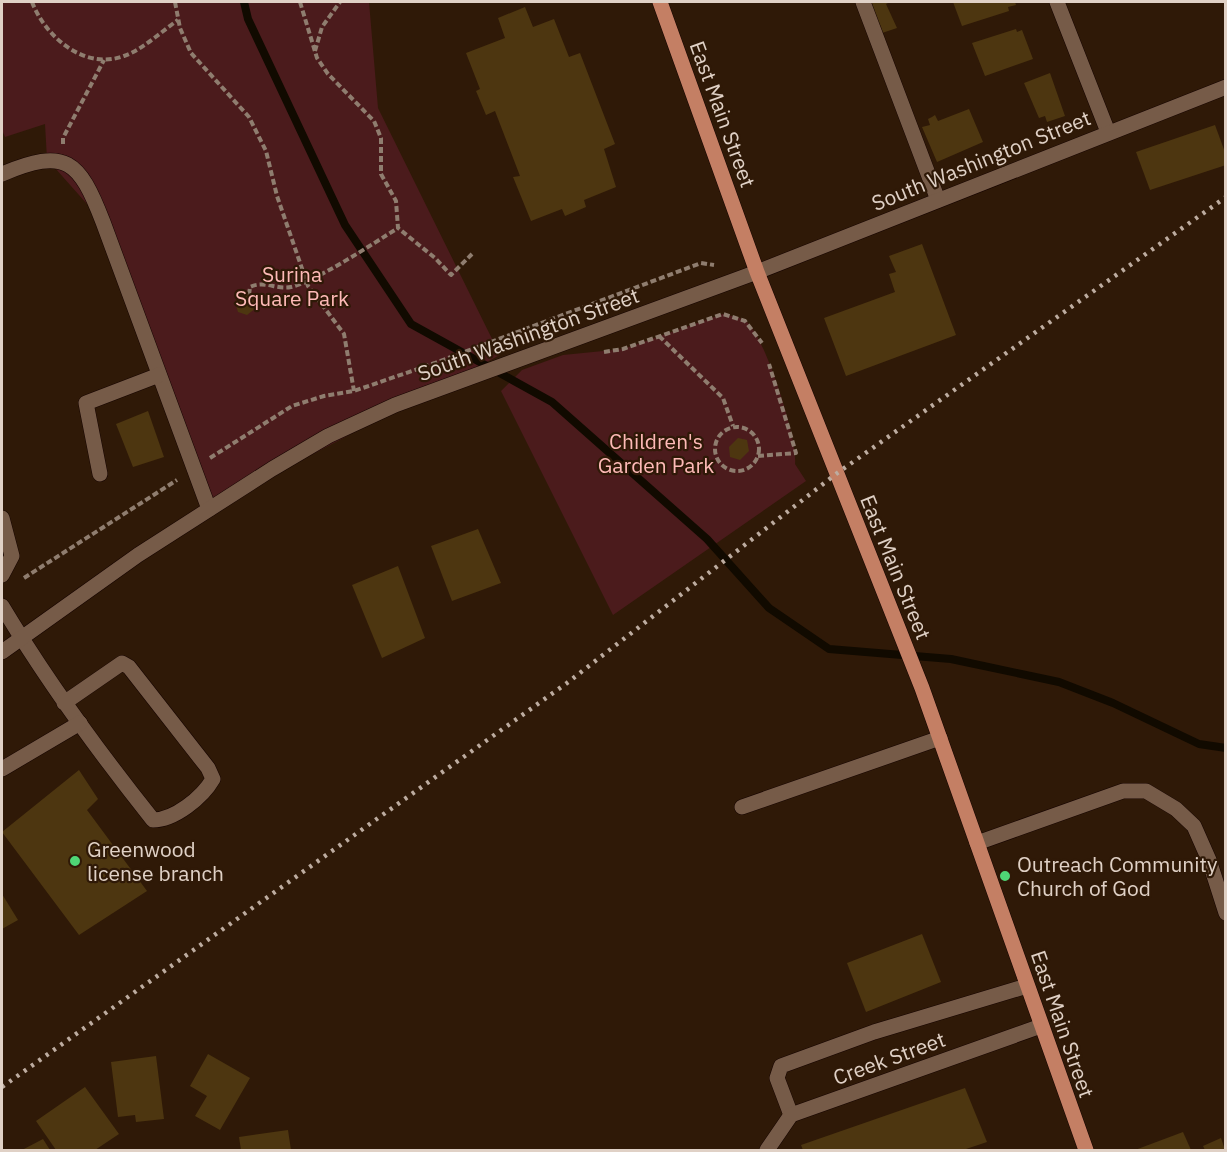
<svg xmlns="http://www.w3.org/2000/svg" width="1227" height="1152" viewBox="0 0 1227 1152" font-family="'IBM Plex Sans',sans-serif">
<rect width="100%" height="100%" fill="#2f1907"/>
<g fill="#4b1b1c">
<polygon points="2,2 369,2 378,108 500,355 209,509 103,222 47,159 45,124 5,137 2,130"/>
<path d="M723,314C730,316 740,317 746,321C765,336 798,440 795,464L806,481L613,615L501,391L522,370L563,355L623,349Z"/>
</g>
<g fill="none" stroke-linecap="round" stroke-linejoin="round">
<polyline stroke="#110a00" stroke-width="8" points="244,2 248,19 345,225 411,324 552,402 707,539 769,608 829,649 951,659 1059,682 1113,703 1199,744 1226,748"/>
</g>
<g fill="#4d3610">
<polygon points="871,2 890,2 886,4 897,28 882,33"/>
<polygon points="953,2 1015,2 1016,5 1008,7 1009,11 962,26"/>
<polygon points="525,7 533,27 554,19 569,57 580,53 615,144 604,149 616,187 584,200 586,207 565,216 562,209 531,221 513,177 520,176 495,111 486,115 476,91 480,89 466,53 505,38 498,18"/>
<polygon points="1016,29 1017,32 1022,30 1033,59 985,76 972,43"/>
<polygon points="1050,73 1065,116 1047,122 1045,116 1039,118 1024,83"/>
<polygon points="969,109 983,142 937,162 922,127 930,125 928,119 932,117 935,115 938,121"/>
<polygon points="1215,125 1226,155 1226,165 1150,190 1136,152"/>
<polygon points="922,244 956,335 846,376 824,318 895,292 889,274 896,272 889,256"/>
<polygon points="243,293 252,296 256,308 247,315 238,312 235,302"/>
<polygon points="148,411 164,457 133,467 116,424"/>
<polygon points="738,438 747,440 749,451 740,460 730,457 729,447"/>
<polygon points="478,529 501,583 452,601 431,546"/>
<polygon points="398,566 425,638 382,658 352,585"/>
<polygon points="79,770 98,799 87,810 147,891 79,935 2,832"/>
<polygon points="2,894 18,920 2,929"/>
<polygon points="922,934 941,982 866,1012 847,963"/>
<polygon points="208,1054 250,1078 220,1130 195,1116 207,1096 190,1086"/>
<polygon points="156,1056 164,1119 136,1122 135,1115 118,1117 111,1062"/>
<polygon points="85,1087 119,1134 95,1150 56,1150 36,1121"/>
<polygon points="965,1088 987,1142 963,1150 803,1150 801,1145"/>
<polygon points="288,1130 291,1150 241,1150 239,1137"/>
<polygon points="1183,1132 1191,1150 1135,1150"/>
<polygon points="1221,1138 1225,1150 1205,1150 1203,1146"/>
<polygon points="43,1139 50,1150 22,1150"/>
</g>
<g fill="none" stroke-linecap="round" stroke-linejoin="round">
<defs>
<g id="minor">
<polyline points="863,2 938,200"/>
<polyline points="1057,2 1108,132"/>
<path d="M2,174C66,147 79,160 103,222L209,509"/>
<polyline points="100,474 86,403 159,375"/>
<polyline points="2,518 12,556 2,575"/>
<path d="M2,606C47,681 98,751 153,820C174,820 202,798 213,779L208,768L129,667L122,663L64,703"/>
<polyline points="2,652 138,555 272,469 328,436 395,405 757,272 1226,87"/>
<polyline points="2,769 80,723"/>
<polyline points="742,807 940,738"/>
<polyline points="977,843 1123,791 1146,791 1176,809 1194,826 1209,860 1226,913"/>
<polyline points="791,1115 777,1078 781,1066 874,1032 1027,986"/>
<polyline points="767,1150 791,1115 1041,1026"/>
</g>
<polyline id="major" points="660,2 757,272 922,688 1086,1150"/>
</defs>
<use href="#minor" stroke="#160400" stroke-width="16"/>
<use href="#major" stroke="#160400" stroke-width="16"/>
<g stroke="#8f7d6f" stroke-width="4" stroke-dasharray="6 3" stroke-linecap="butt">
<path d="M32,2C45,36 84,71 124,56C142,50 162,31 178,20"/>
<polyline points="175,2 180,28 191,53 249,117 266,151 277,196 308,286 344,334 354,391"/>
<polyline points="300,2 317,58 328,74 374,121 381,138 381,174 396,201 398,228 435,258 451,275 472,254"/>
<polyline points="315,51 322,27 340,2"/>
<polyline points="63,144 63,138 104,60"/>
<path d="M249,295L250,287C265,280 276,290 291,287C315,282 374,243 398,228"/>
<polyline points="659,336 723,398 733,426"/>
<polyline points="604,352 623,349 723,314 745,321 762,343"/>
<circle cx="737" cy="449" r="22"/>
<polyline points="758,456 796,453 769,364"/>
<polyline points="210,458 292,406 324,396 354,391 435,363 701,263 714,265"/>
<polyline points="24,578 177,480"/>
</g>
<use href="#minor" stroke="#765b48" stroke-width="15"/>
<use href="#major" stroke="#c47f64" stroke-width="15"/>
<polyline stroke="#bdaca0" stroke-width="4.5" stroke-dasharray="3 6" stroke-linecap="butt" points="2,1087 567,683 836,474 1226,197"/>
</g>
<g fill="#4fd675" stroke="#2f1907" stroke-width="2">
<circle cx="75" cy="861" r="6"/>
<circle cx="1005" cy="876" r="6"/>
</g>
<g text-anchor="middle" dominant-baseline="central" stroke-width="4.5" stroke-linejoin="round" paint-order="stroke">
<g font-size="21" fill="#e0d1c6" stroke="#2f1907">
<text transform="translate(723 114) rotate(70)">East Main Street</text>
<text transform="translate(981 160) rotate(-22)">South Washington Street</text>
<text transform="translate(528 334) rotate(-20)">South Washington Street</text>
<text transform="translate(896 567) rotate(68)">East Main Street</text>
<text transform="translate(1063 1024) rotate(71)">East Main Street</text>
<text transform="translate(889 1058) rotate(-20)">Creek Street</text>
</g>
<g font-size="21" fill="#febab7" stroke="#2f1907">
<text x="292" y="274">Surina<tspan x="292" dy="24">Square Park</tspan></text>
<text x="656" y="441">Children's<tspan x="656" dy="24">Garden Park</tspan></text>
</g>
<g font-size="21" fill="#e0d1c6" stroke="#2f1907" text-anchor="start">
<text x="87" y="849">Greenwood<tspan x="87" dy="24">license branch</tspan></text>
<text x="1017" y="864">Outreach Community<tspan x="1017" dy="24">Church of God</tspan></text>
</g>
</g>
<rect width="1227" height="1152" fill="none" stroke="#e0d1c6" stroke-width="6"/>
</svg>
